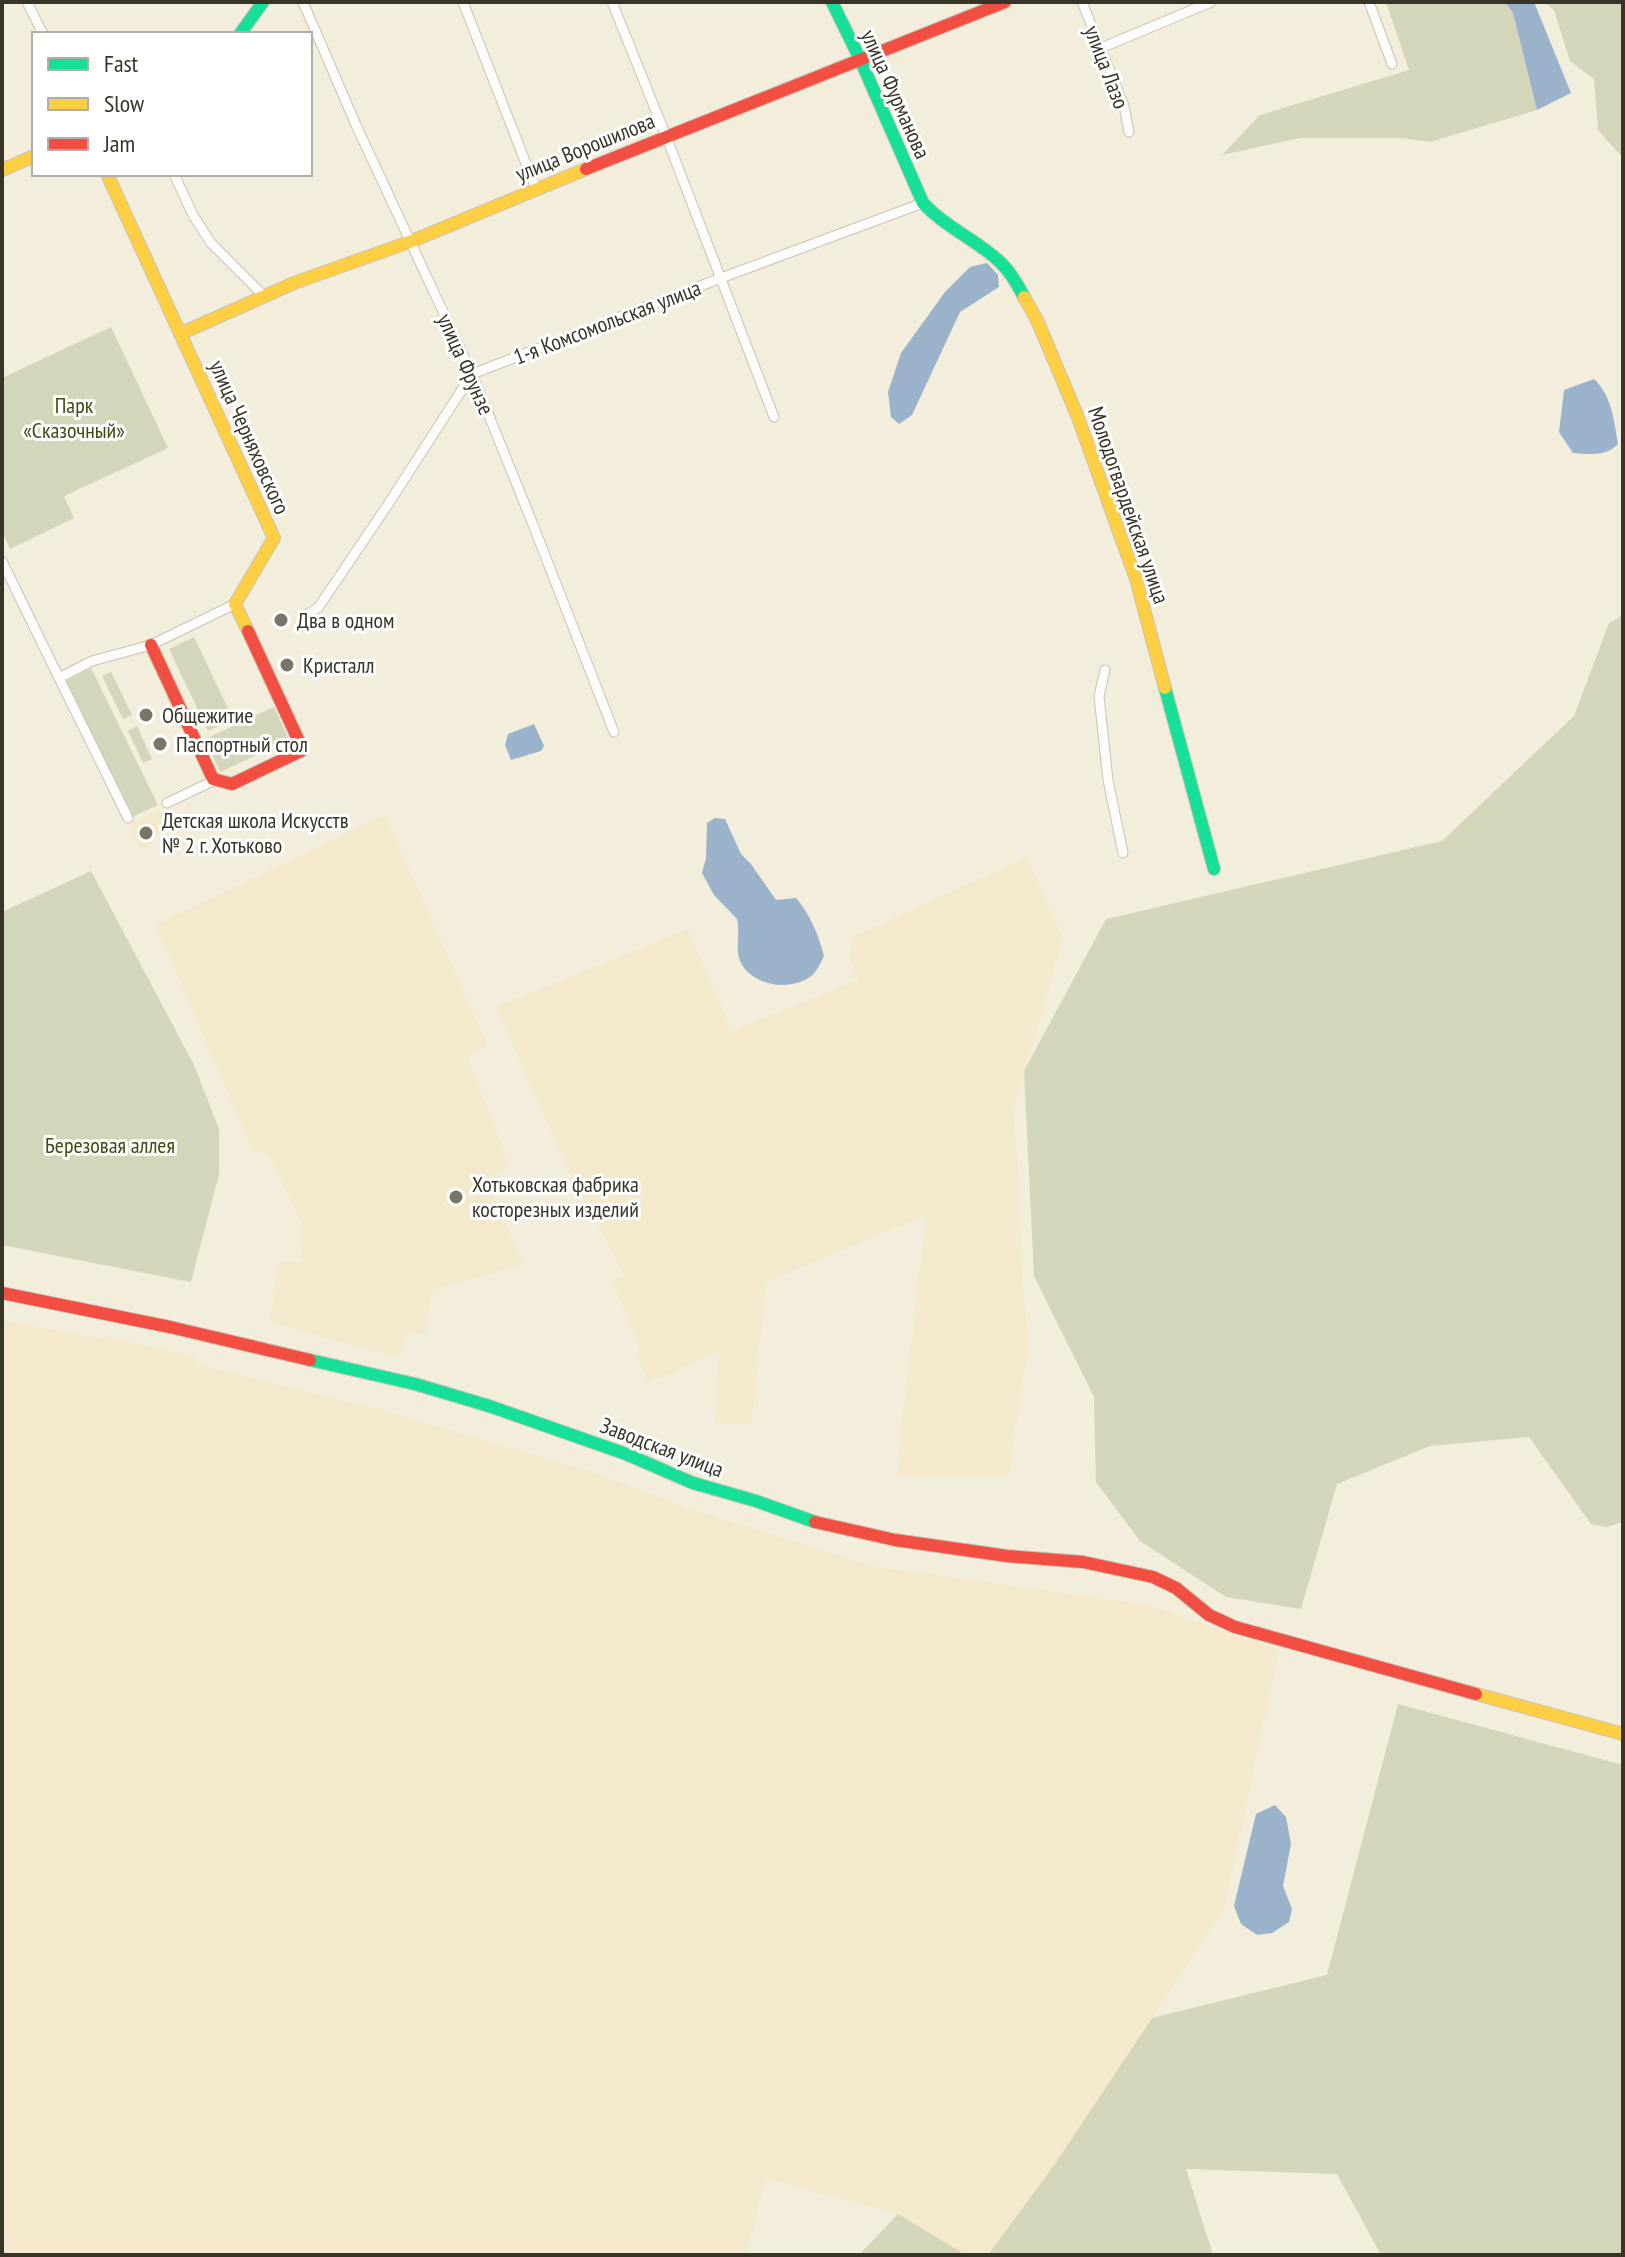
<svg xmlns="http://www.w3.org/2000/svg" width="1625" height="2257" viewBox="0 0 1625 2257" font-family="'PT Sans Narrow',sans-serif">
<rect width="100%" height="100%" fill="#f3eddc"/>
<g fill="#f4e9cd">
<polygon points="159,810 168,829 149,838 152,844 141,849 129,824"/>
<polygon points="385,815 488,1046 468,1057 508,1162 506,1169 485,1179 524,1264 432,1290 425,1334 405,1332 400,1358 270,1322 278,1263 303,1262 301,1223 270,1156 252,1149 156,925"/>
<polygon points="1027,857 1063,938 1014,1106 1027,1353 1008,1476 896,1476 926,1215 766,1282 751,1425 715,1423 720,1351 648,1383 637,1357 640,1347 612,1281 624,1275 557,1144 496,1007 688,929 732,1031 858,980 849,958 853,937"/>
<polygon points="2,1320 103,1339 104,1336 196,1357 195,1364 381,1410 592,1472 687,1508 876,1567 1148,1605 1279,1650 1224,1908 1055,2164 988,2255 966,2255 898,2214 765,2178 747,2255 2,2255"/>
</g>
<g fill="#d3d6ba">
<polygon points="1386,2 1505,2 1513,13 1537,110 1430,142 1401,138 1300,138 1222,155 1260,115 1409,70"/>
<polygon points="1544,2 1623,2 1623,158 1598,130 1594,79 1570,61 1554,10"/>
<polygon points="111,327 168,448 64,496 74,518 10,549 2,531 2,378"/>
<polygon points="1623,615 1623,1522 1607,1527 1591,1524 1529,1437 1430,1446 1337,1484 1301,1609 1226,1597 1140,1541 1096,1482 1094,1397 1034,1276 1024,1071 1106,919 1442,841 1574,716 1609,623"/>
<polygon points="194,637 233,719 208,731 169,649"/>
<polygon points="91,668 158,805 132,817 66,681"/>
<polygon points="111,672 132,715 123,719 102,676"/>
<polygon points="274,707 289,740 220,772 205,739"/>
<polygon points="137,726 152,759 143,763 128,731"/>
<polygon points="91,871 194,1065 219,1129 219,1174 191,1282 2,1245 2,912"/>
<polygon points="1398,1704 1623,1765 1623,2255 1381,2255 1337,2174 1186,2169 1213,2255 988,2255 1055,2164 1152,2018 1327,1975"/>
<polygon points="898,2214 966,2255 859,2255"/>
</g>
<g fill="#9ab3ca">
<polygon points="1505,2 1534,2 1571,93 1537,110 1513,13"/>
<polygon points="987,263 998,275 999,287 960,312 912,415 899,424 891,417 888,392 901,353 945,292 970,267"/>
<path d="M1594,379C1612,396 1614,421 1618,444C1606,457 1589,454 1573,453L1559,432L1564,390Z"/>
<polygon points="534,724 544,746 541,751 511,760 505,745 508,734"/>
<path d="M715,818L725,819L741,854L751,864L776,900L796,898C810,914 819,936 824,956C821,962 816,973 810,977C790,991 753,986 741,963C734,949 741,933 737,919L714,895L702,873L706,858L707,823Z"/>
<polygon points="1275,1805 1286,1817 1291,1844 1283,1886 1292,1909 1289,1922 1272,1933 1257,1935 1241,1924 1234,1906 1256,1814"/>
</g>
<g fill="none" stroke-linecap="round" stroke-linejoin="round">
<defs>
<g id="street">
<polyline points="27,2 43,34"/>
<polyline points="303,2 356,125 472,374 530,517 614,732"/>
<polyline points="463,2 536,189"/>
<polyline points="612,2 666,136 774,417"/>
<polyline points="1082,2 1124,106 1129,132"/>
<polyline points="1369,2 1392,64"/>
<polyline points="1101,48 1211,2"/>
<polyline points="174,174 193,215 211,243 264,296"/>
<polyline points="2,561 59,678 92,661 151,645 235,604"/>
<polyline points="309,613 318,608 389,503 472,374 721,278 923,203"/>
<polyline points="1105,670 1099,696 1108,780 1123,853"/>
<polyline points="59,678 128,818"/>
<polyline points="167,803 213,781 213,779"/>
</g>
<g id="fast">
<path d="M832,2L860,59L923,203C945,227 975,239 999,261C1010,271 1017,283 1024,297"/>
<polyline points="240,34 263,2"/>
<polyline points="1165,688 1214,869"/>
<polyline points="310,1360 415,1384 489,1406 626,1454 693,1483 756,1501 815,1522"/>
</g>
<g id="slow">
<polyline points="2,170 34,156"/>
<polyline points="107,174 274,538 235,604 248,631"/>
<polyline points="1024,297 1037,320 1077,415 1136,579 1165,688"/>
<polyline points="182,333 294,283 412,241 586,169"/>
<polyline points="1476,1694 1623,1734"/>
</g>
<g id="jam">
<polyline points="586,169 1005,2"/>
<polyline points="151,645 213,779 232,784 303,750 248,631"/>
<polyline points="2,1293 170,1327 310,1360"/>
<polyline points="815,1522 895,1540 1007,1556 1083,1562 1153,1577 1176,1588 1209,1615 1235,1627 1476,1694"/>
</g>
</defs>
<use href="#street" stroke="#c8c3b6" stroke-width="11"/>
<use href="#fast" stroke="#c8c3b6" stroke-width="14"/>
<use href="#slow" stroke="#c8c3b6" stroke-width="14"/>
<use href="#jam" stroke="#c8c3b6" stroke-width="14"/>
<use href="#street" stroke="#fdfcfa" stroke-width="9"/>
<use href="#fast" stroke="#16e098" stroke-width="12"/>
<use href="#slow" stroke="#ffcf43" stroke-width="12"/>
<use href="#jam" stroke="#f24e42" stroke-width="12"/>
</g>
<g fill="#797567" stroke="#fff" stroke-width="3">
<circle cx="281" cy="620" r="8"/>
<circle cx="287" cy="665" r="8"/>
<circle cx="146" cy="715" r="8"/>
<circle cx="160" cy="744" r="8"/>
<circle cx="146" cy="833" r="8"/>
<circle cx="456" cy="1197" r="8"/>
</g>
<g text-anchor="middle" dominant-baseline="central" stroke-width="6" stroke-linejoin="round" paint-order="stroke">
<g font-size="22" fill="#383428" stroke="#fff">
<text transform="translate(1107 67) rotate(69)">улица Лазо</text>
<text transform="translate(896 94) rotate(66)">улица Фурманова</text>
<text transform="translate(585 147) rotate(-22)">улица Ворошилова</text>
<text transform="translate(607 322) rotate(-21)">1-я Комсомольская улица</text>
<text transform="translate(466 364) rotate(66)">улица Фрунзе</text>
<text transform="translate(250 437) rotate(66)">улица Черняховского</text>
<text transform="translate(1129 505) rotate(71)">Молодогвардейская улица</text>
<text transform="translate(662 1447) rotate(21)">Заводская улица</text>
</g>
<g font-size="22" fill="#3d4b10" stroke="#fff">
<text x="74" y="405">Парк<tspan x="74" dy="25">«Сказочный»</tspan></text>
<text x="110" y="1145">Березовая аллея</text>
</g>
<g font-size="22" fill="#383428" stroke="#fff" text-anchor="start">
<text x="297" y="620">Два в одном</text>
<text x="303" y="665">Кристалл</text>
<text x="162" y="715">Общежитие</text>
<text x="176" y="744">Паспортный стол</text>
<text x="162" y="820">Детская школа Искусств<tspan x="162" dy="25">№ 2 г. Хотьково</tspan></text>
<text x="472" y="1184">Хотьковская фабрика<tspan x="472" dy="25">косторезных изделий</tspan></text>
</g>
</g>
<rect width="1625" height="2257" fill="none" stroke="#383428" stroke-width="8"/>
<rect x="32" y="32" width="280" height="144" fill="#ffffff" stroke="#afaea9" stroke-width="2"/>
<rect x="48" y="58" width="40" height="12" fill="#16e098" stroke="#afaea9" stroke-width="2"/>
<text x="104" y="72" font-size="24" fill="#383428">Fast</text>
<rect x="48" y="98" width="40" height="12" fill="#ffcf43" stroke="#afaea9" stroke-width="2"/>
<text x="104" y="112" font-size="24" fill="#383428">Slow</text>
<rect x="48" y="138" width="40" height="12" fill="#f24e42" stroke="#afaea9" stroke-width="2"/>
<text x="104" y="152" font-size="24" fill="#383428">Jam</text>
</svg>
